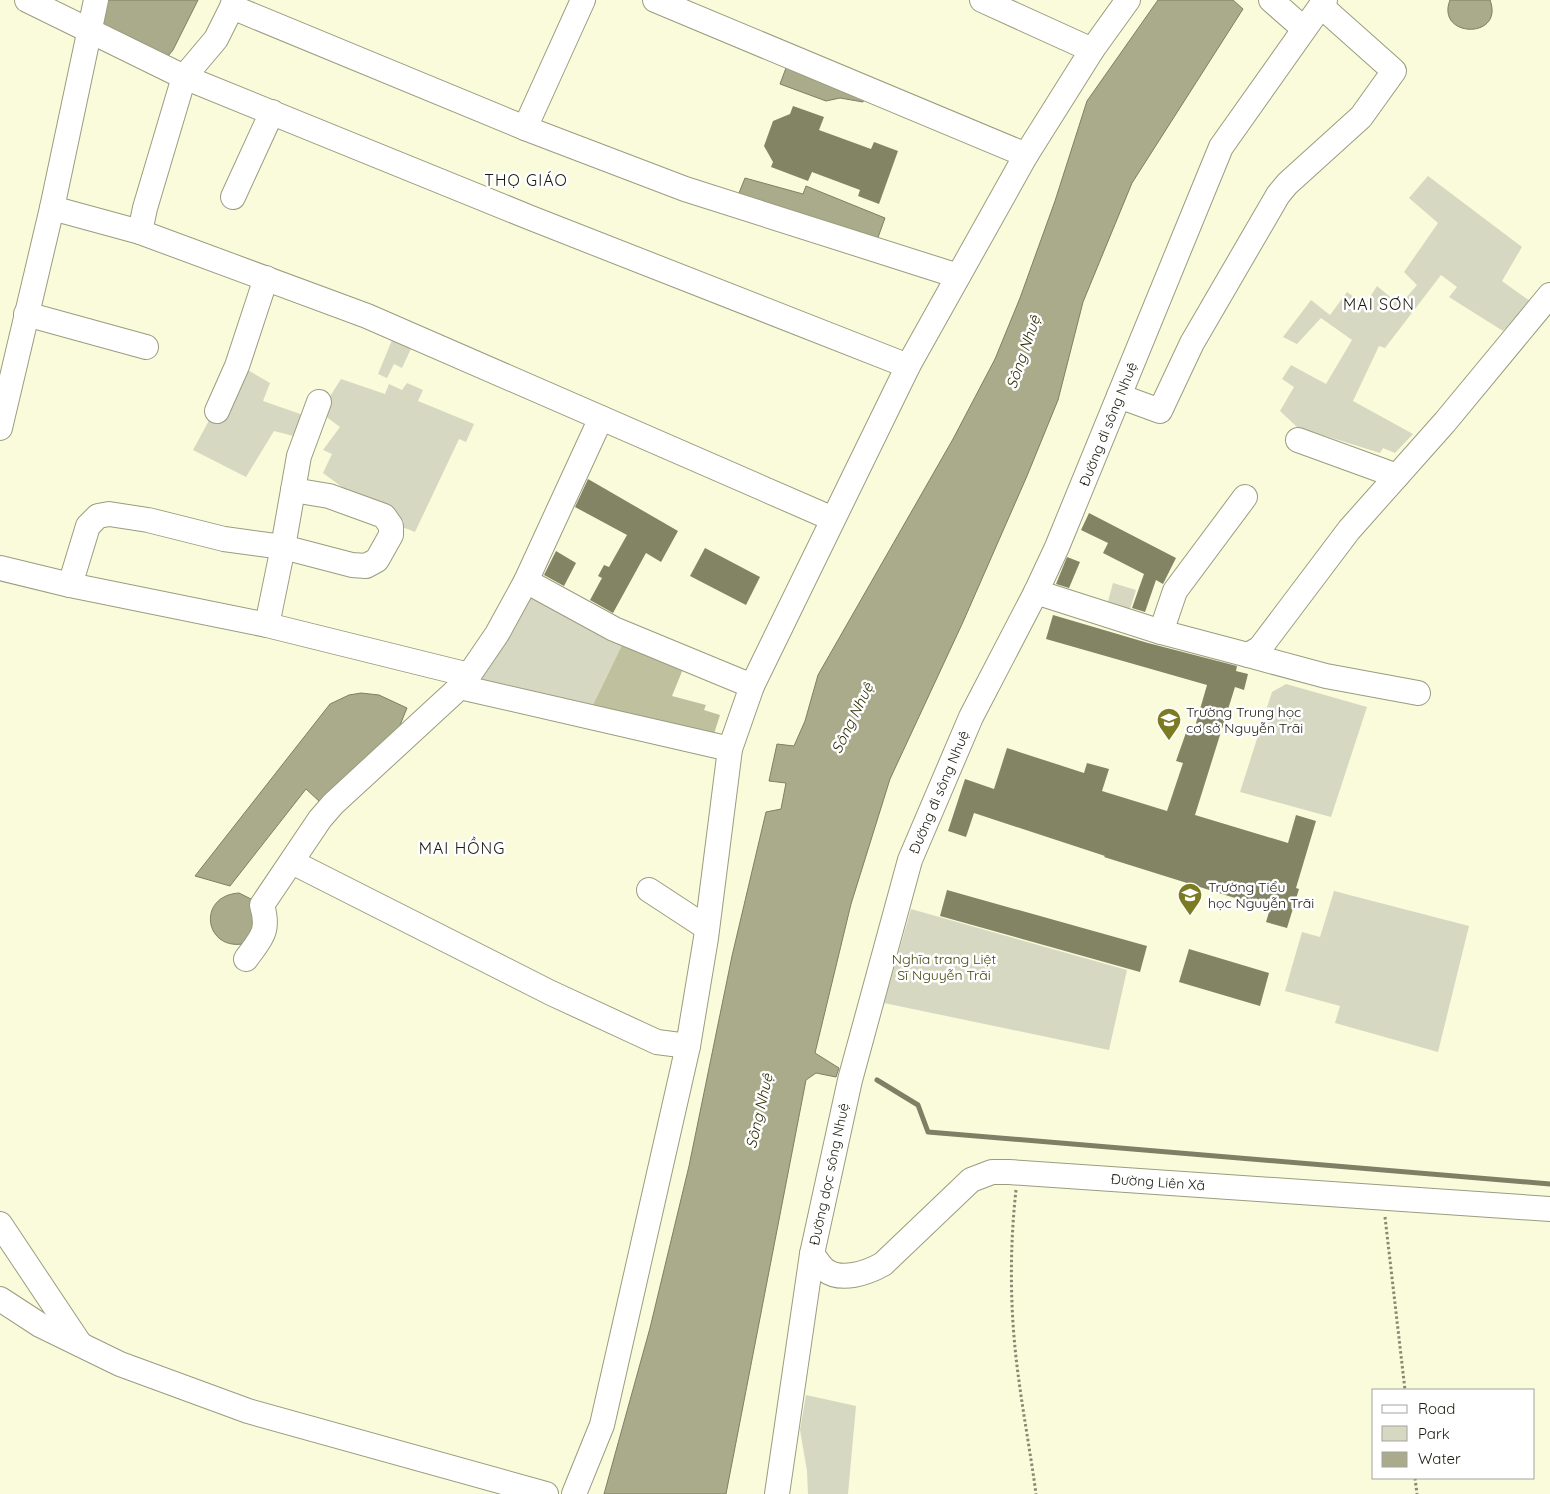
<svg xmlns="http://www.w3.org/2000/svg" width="1550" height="1494" viewBox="0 0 1550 1494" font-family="Quicksand,sans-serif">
<rect width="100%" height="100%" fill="#f9fbdb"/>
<g fill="#d7d8c1">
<polygon points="1428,176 1522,247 1502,281 1530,301 1503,331 1449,297 1457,287 1441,275 1385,348 1379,346 1353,401 1413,434 1395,453 1383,448 1380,453 1297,427 1280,411 1294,387 1282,379 1291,365 1326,384 1352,340 1321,318 1297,344 1283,337 1311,300 1330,315 1347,292 1365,305 1377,286 1400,305 1417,285 1404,272 1438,223 1409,198"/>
<polygon points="395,333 414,342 402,368 394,364 387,378 378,374"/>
<polygon points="239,365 270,383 263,401 306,416 301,438 274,431 246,477 193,450"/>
<polygon points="341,379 385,394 389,384 402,390 407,383 423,390 418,401 474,424 466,442 459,439 415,532 402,527 404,521 365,504 323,473 332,454 323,450 340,427 320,412"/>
<polygon points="1113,583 1136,590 1129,612 1107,605"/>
<polygon points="527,589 623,643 591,709 474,677"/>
<polygon points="1286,684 1367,707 1331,817 1240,792 1272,692"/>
<polygon points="1334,891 1469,926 1438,1052 1335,1023 1340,1006 1285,991 1302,932 1320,937"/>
<polygon points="911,909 1127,970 1109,1050 884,1003"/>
<polygon points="806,1395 856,1406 848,1494 808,1494 807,1471 800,1430"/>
</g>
<polygon fill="#bfc09e" points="623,643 683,669 672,696 706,705 704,710 720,715 712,740 591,709"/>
<g fill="#aaab8a" stroke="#7e7f65">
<polygon points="108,0 198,0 173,50 168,56 162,57 100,33"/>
<polygon points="1158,0 1233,0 1243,9 1132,183 1083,302 1058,400 1027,476 963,622 890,779 851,904 815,1053 839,1068 836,1077 816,1073 806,1080 726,1494 604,1494 650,1328 689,1166 732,956 766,812 781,809 786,783 769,781 777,744 794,746 805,721 818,675 953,439 995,359 1020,298 1055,201 1087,101"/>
<path d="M1450,0H1490C1505,40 1435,38 1450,0Z"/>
<polygon points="789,60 865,90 863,102 840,98 826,101 780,84"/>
<polygon points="745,178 803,194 806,186 885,218 876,243 737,198"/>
<polygon points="361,693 379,695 407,708 396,735 320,802 306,789 230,886 195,876 330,704 349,695"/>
<path d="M239,893L255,901L262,916L247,943C205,954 195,896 239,893Z"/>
</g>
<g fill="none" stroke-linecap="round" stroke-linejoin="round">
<polyline stroke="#7e7f65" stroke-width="5" points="877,1080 918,1105 928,1132 1550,1184"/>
</g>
<g fill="#838464">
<polygon points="793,106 824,117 819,130 871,149 874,142 898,151 879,204 858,196 860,190 812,172 808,181 771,167 773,162 764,146 773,121 790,114"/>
<polygon points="588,479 678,531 661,562 646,553 613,613 590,600 602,578 598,576 604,565 609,567 627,535 575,507"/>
<polygon points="1089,513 1176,558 1163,584 1156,580 1145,612 1132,608 1144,574 1103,553 1108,543 1081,530"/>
<polygon points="705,548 760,577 746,605 690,576"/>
<polygon points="556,551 576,563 564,586 544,575"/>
<polygon points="1067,557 1080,562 1069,588 1056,584"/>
<polygon points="1053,615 1148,643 1237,666 1236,671 1248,674 1244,690 1235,687 1195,815 1288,843 1296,815 1316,821 1296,888 1299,889 1287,928 1266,922 1270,909 1104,857 1105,856 974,813 966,837 948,831 965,779 994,789 1007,748 1084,773 1087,763 1109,769 1102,791 1167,811 1183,763 1176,761 1188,727 1194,730 1207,685 1046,639"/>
<polygon points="947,890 1147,946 1140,972 940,916"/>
<polygon points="1189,949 1269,973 1260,1006 1179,982"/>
</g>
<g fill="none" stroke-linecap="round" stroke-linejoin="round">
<defs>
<g id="minor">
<polyline points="27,0 184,77 531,218 908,366"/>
<polyline points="234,0 232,7 216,39 184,77 145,208 140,232 367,316 833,519"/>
<polyline points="583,0 525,128 685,189 958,276"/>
<polyline points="655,0 1026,155"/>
<polyline points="982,0 1092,50"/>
<polyline points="1271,0 1304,29"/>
<polyline points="232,7 525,128"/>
<polyline points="233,197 272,112"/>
<polyline points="52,208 140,232"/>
<polyline points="26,314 146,347"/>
<polyline points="1119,396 1160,411 1192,343 1278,195 1287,184 1361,117 1394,71 1321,6"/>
<polyline points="217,411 237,366 266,278"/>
<polyline points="0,428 52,208 96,0"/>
<polyline points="1298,440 1397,476"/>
<polyline points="0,568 70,585 267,625 469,675 460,687 730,749"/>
<polyline points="526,581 614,629 752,686"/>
<polyline points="70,585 88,526 98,516 109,514 148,520 224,539 283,547 352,565 366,566 377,560 391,535 391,526 384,516 329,496 293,490"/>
<polyline points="1036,592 1161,632 1248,655 1260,648 1349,530 1445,422 1550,295"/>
<polyline points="267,625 283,547 299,456 319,402"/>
<polyline points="1161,632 1175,591 1245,497"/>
<polyline points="1248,655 1326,676 1418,693"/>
<polyline points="469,675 497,634 526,581 601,418"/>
<polyline points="292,862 551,993 657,1042 688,1046"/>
<polyline points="649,890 707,928"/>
<path d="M246,959C261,938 270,932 262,905L320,819L333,804L460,687"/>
<polyline points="0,1224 80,1344"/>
<path d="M812,1254C816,1259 820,1266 825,1270C841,1282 867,1273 883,1264L971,1180L992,1172H1009L1550,1209"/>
<polyline points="0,1299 40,1325 120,1364 248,1411 546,1494"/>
<polyline points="574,1494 602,1425 688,1046 706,938 730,749 752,686 908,366 1026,155 1092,50 1128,0"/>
<polyline points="777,1494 812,1254 850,1080 910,860 971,717 1036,592 1057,547 1221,147 1325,0"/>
</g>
</defs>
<use href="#minor" stroke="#9b9c7f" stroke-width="26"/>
<g stroke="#888973" stroke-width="3" stroke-dasharray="2.5 2.5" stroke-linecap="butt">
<path d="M1016,1190C1009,1253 1010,1318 1019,1381C1024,1419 1031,1456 1036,1494"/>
<polyline points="1385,1217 1405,1390"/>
<polyline points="1415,1478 1417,1494"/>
</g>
<use href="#minor" stroke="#fff" stroke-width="24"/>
</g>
<defs>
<symbol id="school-pin" viewBox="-11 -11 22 30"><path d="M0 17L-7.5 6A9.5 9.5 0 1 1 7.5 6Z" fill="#7b7b23" stroke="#fff"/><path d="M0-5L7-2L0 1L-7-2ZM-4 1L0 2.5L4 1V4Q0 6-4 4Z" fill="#fff"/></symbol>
</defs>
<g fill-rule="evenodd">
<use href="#school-pin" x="1155" y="706" width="28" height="38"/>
<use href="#school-pin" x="1176" y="881" width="28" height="38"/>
</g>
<g text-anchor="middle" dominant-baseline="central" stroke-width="5" stroke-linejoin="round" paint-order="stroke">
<g font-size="14" fill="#19190e" stroke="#fff">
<text transform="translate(1108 424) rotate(-68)">Đường đi sông Nhuệ</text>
<text transform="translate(939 792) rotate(-67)">Đường đi sông Nhuệ</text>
<text transform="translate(829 1174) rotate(-78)">Đường dọc sông Nhuệ</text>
<text transform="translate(1158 1182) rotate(4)">Đường Liên Xã</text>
</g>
<g font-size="14" fill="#19190e" stroke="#fff" text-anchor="start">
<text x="1186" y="712">Trường Trung học<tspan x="1186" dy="16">cơ sở Nguyễn Trãi</tspan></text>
<text x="1208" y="887">Trường Tiểu<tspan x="1208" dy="16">học Nguyễn Trãi</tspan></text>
</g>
<g font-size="14" fill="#46460c" stroke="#fff">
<text x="944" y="959">Nghĩa trang Liệt<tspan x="944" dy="16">Sĩ Nguyễn Trãi</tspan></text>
</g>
<g font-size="15" font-style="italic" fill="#2d2d01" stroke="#fff">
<text transform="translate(1023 352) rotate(-71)">Sông Nhuệ</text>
<text transform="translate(852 718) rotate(-64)">Sông Nhuệ</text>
<text transform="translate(759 1111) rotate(-77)">Sông Nhuệ</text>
</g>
<g font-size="16" letter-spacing="1" fill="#19190e" stroke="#fff">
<text x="526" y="180">THỌ GIÁO</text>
<text x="1379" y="304">MAI SƠN</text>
<text x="462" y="848">MAI HỒNG</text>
</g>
</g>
<rect x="1372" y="1389" width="162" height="90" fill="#ffffff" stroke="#a3a39f"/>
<rect x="1382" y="1405" width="25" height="8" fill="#ffffff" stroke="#a3a39f"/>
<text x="1418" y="1414" font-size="15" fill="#19190e">Road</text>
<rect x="1382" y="1426" width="25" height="15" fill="#d7d8c1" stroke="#a3a39f"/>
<text x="1418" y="1439" font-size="15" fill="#19190e">Park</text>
<rect x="1382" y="1452" width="25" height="15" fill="#aaab8a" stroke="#a3a39f"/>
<text x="1418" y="1464" font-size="15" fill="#19190e">Water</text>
</svg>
